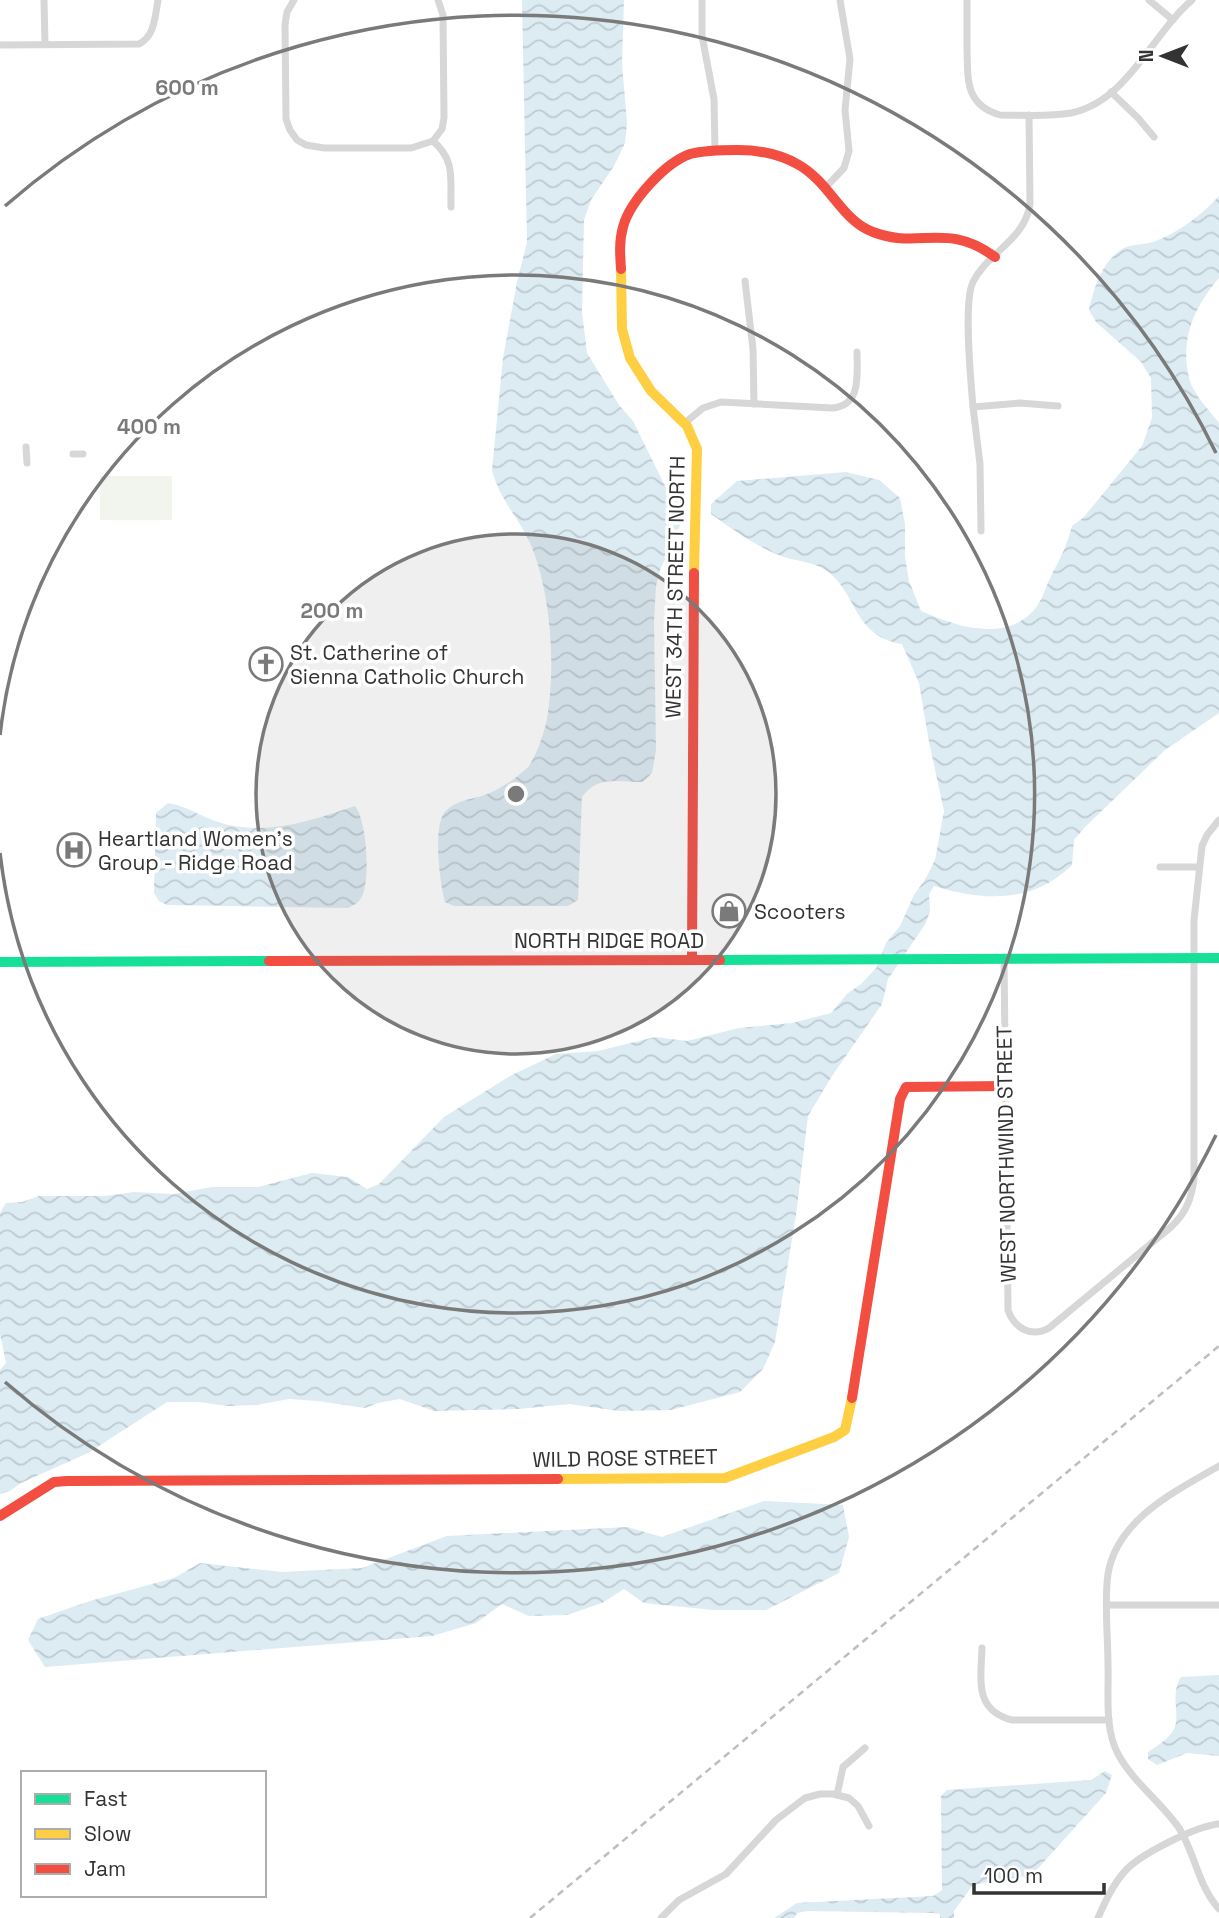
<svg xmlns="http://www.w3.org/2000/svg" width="1219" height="1918" viewBox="0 0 1219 1918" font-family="'Space Grotesk',sans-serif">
<defs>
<pattern id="water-waves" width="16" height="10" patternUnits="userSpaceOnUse" patternTransform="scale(1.75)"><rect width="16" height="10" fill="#ddebf3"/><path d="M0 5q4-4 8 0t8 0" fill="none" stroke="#becad1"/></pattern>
</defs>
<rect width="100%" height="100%" fill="#fff"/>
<rect fill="#f1f5ed" x="100" y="476" width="72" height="44"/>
<g fill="url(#water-waves)">
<path d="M522,0H624L622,63L627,123L625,143L614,166L591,200L584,220L582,312L587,353L619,405L633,421L666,488L680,498L683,519L660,570L656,586L654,621L656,750L652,773L643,782C619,782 597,775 582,797L578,900L568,906H454L445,902C440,884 433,829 444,813C452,802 470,799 482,796C496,792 517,778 527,768C535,761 545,730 547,719C556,666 551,594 531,545C519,518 499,499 492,470L503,358L517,282L527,242Z"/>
<path d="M1219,196V278C1194,307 1180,339 1189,378C1193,394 1209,410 1219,423V713L1165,750L1085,827L1074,840L1072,865C1033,904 983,901 934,886L929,894L930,911L926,923L888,979L882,1004L832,1076L808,1116L796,1215L775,1342L763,1369L740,1392L671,1410L619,1411L569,1404L518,1409L434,1411L400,1399L378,1403L365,1408L318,1401L289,1399L256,1405L227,1406L199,1402H167L88,1453L21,1483L10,1491L0,1494V1370L6,1363L0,1334V1213L6,1203L22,1202L39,1196H104L134,1192L173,1194L212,1187H258L312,1173L348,1177L367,1189L379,1184L444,1117L510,1076L556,1054L598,1051L655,1037L687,1041L739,1028L792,1023L831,1013L847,994L861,984L876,968L886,943L900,926L914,895L926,878L935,860L944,811L929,742L919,683L902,644C853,636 858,594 827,571C815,562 795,561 781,556C756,546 733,530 711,514V504L737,481L846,472L879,480L900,498L905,524V557L909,581L921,611C957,627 1009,644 1037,606C1043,598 1046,586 1051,576C1061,557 1066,548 1072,526L1083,518L1142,446L1152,418L1151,378L1141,362L1096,322L1089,310C1094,288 1101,263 1122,249C1130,244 1143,245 1153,242C1178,233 1202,215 1219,196Z"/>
<path d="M168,803C187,806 200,816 218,822C265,837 310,821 355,806C367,821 371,882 361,898C358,904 353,905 348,908L167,905L159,901L154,893L156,813Z"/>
<polygon points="764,1501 843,1505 849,1537 839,1573 766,1610 713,1610 644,1603 624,1589 602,1603 567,1615 529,1616 502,1604 476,1623 432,1636 45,1667 28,1640 38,1619 90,1601 174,1578 200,1563 282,1572 362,1568 447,1536 627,1527 662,1537"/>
<path d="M1219,1675V1756L1187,1753L1157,1765L1148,1759V1752C1157,1746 1167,1740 1173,1731C1182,1717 1169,1695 1181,1677Z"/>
<polygon points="1105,1771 1112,1775 1106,1793 1032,1875 973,1885 954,1911 954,1918 940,1918 940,1914 933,1913 808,1911 797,1913 794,1918 774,1918 797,1903 933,1896 942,1890 941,1796 947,1790 1091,1780"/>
</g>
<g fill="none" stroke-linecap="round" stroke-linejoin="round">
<g stroke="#d7d7d7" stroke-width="7">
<polyline points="44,0 45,44"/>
<path d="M294,0L287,12L285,24L286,119L290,130L297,140L306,145L324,148H411L433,141C456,161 450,179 451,207"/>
<polyline points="702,0 702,36 714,99 715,150"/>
<path d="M967,0C967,16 967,33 967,49C968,80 965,105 1000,115C1023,115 1048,117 1071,113C1128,101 1151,35 1192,0"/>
<polyline points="1149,0 1173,20"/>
<path d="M0,45L139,44C155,36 155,16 158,0"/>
<polyline points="1111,92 1138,118 1154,137"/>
<path d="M1029,115L1030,204C1025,240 988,252 973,282C963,302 971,382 973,407L1020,403L1058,406"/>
<polyline points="433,141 442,129 444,118 443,15 438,0"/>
<polyline points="826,187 844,168 849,151 845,110 850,59 840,0"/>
<polyline points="745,281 753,349 754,404"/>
<polyline points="973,407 980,464 981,531"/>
<path d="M686,422L703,408L721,402L832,408C862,406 857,374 857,352"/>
<polyline points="26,447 27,463"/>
<polyline points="73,454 83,454"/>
<polyline points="1160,867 1198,867"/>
<path d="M1004,959L1008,1310C1014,1328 1031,1338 1049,1328L1171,1227C1186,1213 1192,1198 1194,1178V920L1202,846L1207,835L1219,820"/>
<path d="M1219,1466C1176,1491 1117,1519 1108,1574C1104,1600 1108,1637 1108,1665C1109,1693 1104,1728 1118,1754C1133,1782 1161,1802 1179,1828C1195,1853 1198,1886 1219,1909"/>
<polyline points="1108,1605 1219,1605"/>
<path d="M982,1648C981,1680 974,1710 1012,1720H1109"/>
<polyline points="837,1795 843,1767 865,1748"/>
<polyline points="661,1918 679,1900 726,1874 776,1820 805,1798 820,1794 833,1794 849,1798 858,1806 869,1826"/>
<path d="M1098,1918C1105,1902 1113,1884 1126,1870C1141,1854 1196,1826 1219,1824"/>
</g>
<g stroke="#16e098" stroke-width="10">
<polyline points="720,960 1219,958"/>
<polyline points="0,962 269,961"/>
</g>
<g stroke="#ffcf43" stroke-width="10">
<polyline points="621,269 622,329 630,358 651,391 687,426 697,449 694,573"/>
<polyline points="558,1479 725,1478 834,1437 845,1430 852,1398"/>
</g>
<g stroke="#f24e42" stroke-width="10">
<path d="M621,269C620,255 619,241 623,227C630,201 665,163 690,154C705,150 722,150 738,150C759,150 780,154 799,165C830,183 842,221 873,232C919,250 947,221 995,257"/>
<polyline points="692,959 694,573"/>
<polyline points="269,961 720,960"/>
<polyline points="852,1398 900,1099 906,1087 1005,1086"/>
<polyline points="0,1516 54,1482 67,1481 558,1479"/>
</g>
<polyline stroke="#bebebe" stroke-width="2.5" stroke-dasharray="7 5" stroke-linecap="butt" points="530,1918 1219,1346"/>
</g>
<circle cx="516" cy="794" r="260" fill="#7a7a7a" fill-opacity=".12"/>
<g fill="none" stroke="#7a7a7a" stroke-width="3.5">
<circle cx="516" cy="794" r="260"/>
<path d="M0 735A519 519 0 1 1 0 853"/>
<path d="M1216 1135A779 779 0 0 1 5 1382M5 206A779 779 0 0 1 1216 453"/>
</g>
<defs>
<symbol id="church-ring" viewBox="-11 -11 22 22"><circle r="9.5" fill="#fff" stroke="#7a7a7a" stroke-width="1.5"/><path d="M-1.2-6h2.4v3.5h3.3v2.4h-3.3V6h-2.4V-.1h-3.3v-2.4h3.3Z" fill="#7a7a7a"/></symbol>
<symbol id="hospital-ring" viewBox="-11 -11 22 22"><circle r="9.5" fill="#fff" stroke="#7a7a7a" stroke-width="1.5"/><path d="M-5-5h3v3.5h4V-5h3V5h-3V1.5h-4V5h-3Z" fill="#7a7a7a"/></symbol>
<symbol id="shop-ring" viewBox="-11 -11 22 22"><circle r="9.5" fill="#fff" stroke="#7a7a7a" stroke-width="1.5"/><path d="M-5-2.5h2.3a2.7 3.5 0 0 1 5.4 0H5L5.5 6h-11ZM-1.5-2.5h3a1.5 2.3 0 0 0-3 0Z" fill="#7a7a7a"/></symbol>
</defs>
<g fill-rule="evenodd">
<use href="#church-ring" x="247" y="645" width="38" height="38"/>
<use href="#hospital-ring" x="55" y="831" width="38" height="38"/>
<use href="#shop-ring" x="710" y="892" width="38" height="38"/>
</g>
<g text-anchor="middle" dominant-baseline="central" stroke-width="7" stroke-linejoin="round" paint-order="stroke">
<g font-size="21" fill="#333" stroke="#fff">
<text transform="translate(675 587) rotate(-89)">WEST 34TH STREET NORTH</text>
<text x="609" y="940">NORTH RIDGE ROAD</text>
<text transform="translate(1006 1154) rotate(-91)">WEST NORTHWIND STREET</text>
<text transform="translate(625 1458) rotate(-1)">WILD ROSE STREET</text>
</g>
<g font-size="21" fill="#333" stroke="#fff" text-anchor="start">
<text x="290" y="652">St. Catherine of<tspan x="290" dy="24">Sienna Catholic Church</tspan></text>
<text x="98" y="838">Heartland Women's<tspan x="98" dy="24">Group - Ridge Road</tspan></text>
<text x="754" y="911">Scooters</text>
</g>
</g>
<circle cx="516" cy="794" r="10" fill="#7a7a7a" stroke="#fff" stroke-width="3.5"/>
<g font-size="21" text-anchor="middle" font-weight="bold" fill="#7a7a7a" stroke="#fff" stroke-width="7" stroke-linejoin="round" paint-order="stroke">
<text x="187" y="95">600 m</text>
<text x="149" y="434">400 m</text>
<text x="332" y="618">200 m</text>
</g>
<rect x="21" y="1771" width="245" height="126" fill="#ffffff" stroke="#adadad" stroke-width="2"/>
<rect x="35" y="1794" width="35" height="10" fill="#16e098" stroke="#adadad" stroke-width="2"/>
<text x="84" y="1806" font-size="21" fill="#333333">Fast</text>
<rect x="35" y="1829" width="35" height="10" fill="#ffcf43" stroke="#adadad" stroke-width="2"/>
<text x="84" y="1841" font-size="21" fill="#333333">Slow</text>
<rect x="35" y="1864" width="35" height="10" fill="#f24e42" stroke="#adadad" stroke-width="2"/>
<text x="84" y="1876" font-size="21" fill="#333333">Jam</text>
<g transform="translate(1163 56) rotate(270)" stroke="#ffffff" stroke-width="5" paint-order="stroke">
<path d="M0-5L12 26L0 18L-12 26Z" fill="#333333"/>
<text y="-10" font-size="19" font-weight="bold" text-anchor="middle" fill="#333333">N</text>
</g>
<path d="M974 1883v10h130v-10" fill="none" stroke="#333333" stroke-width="3.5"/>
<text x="984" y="1883" font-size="21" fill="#333333" stroke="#ffffff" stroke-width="5" paint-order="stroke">100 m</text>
</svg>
